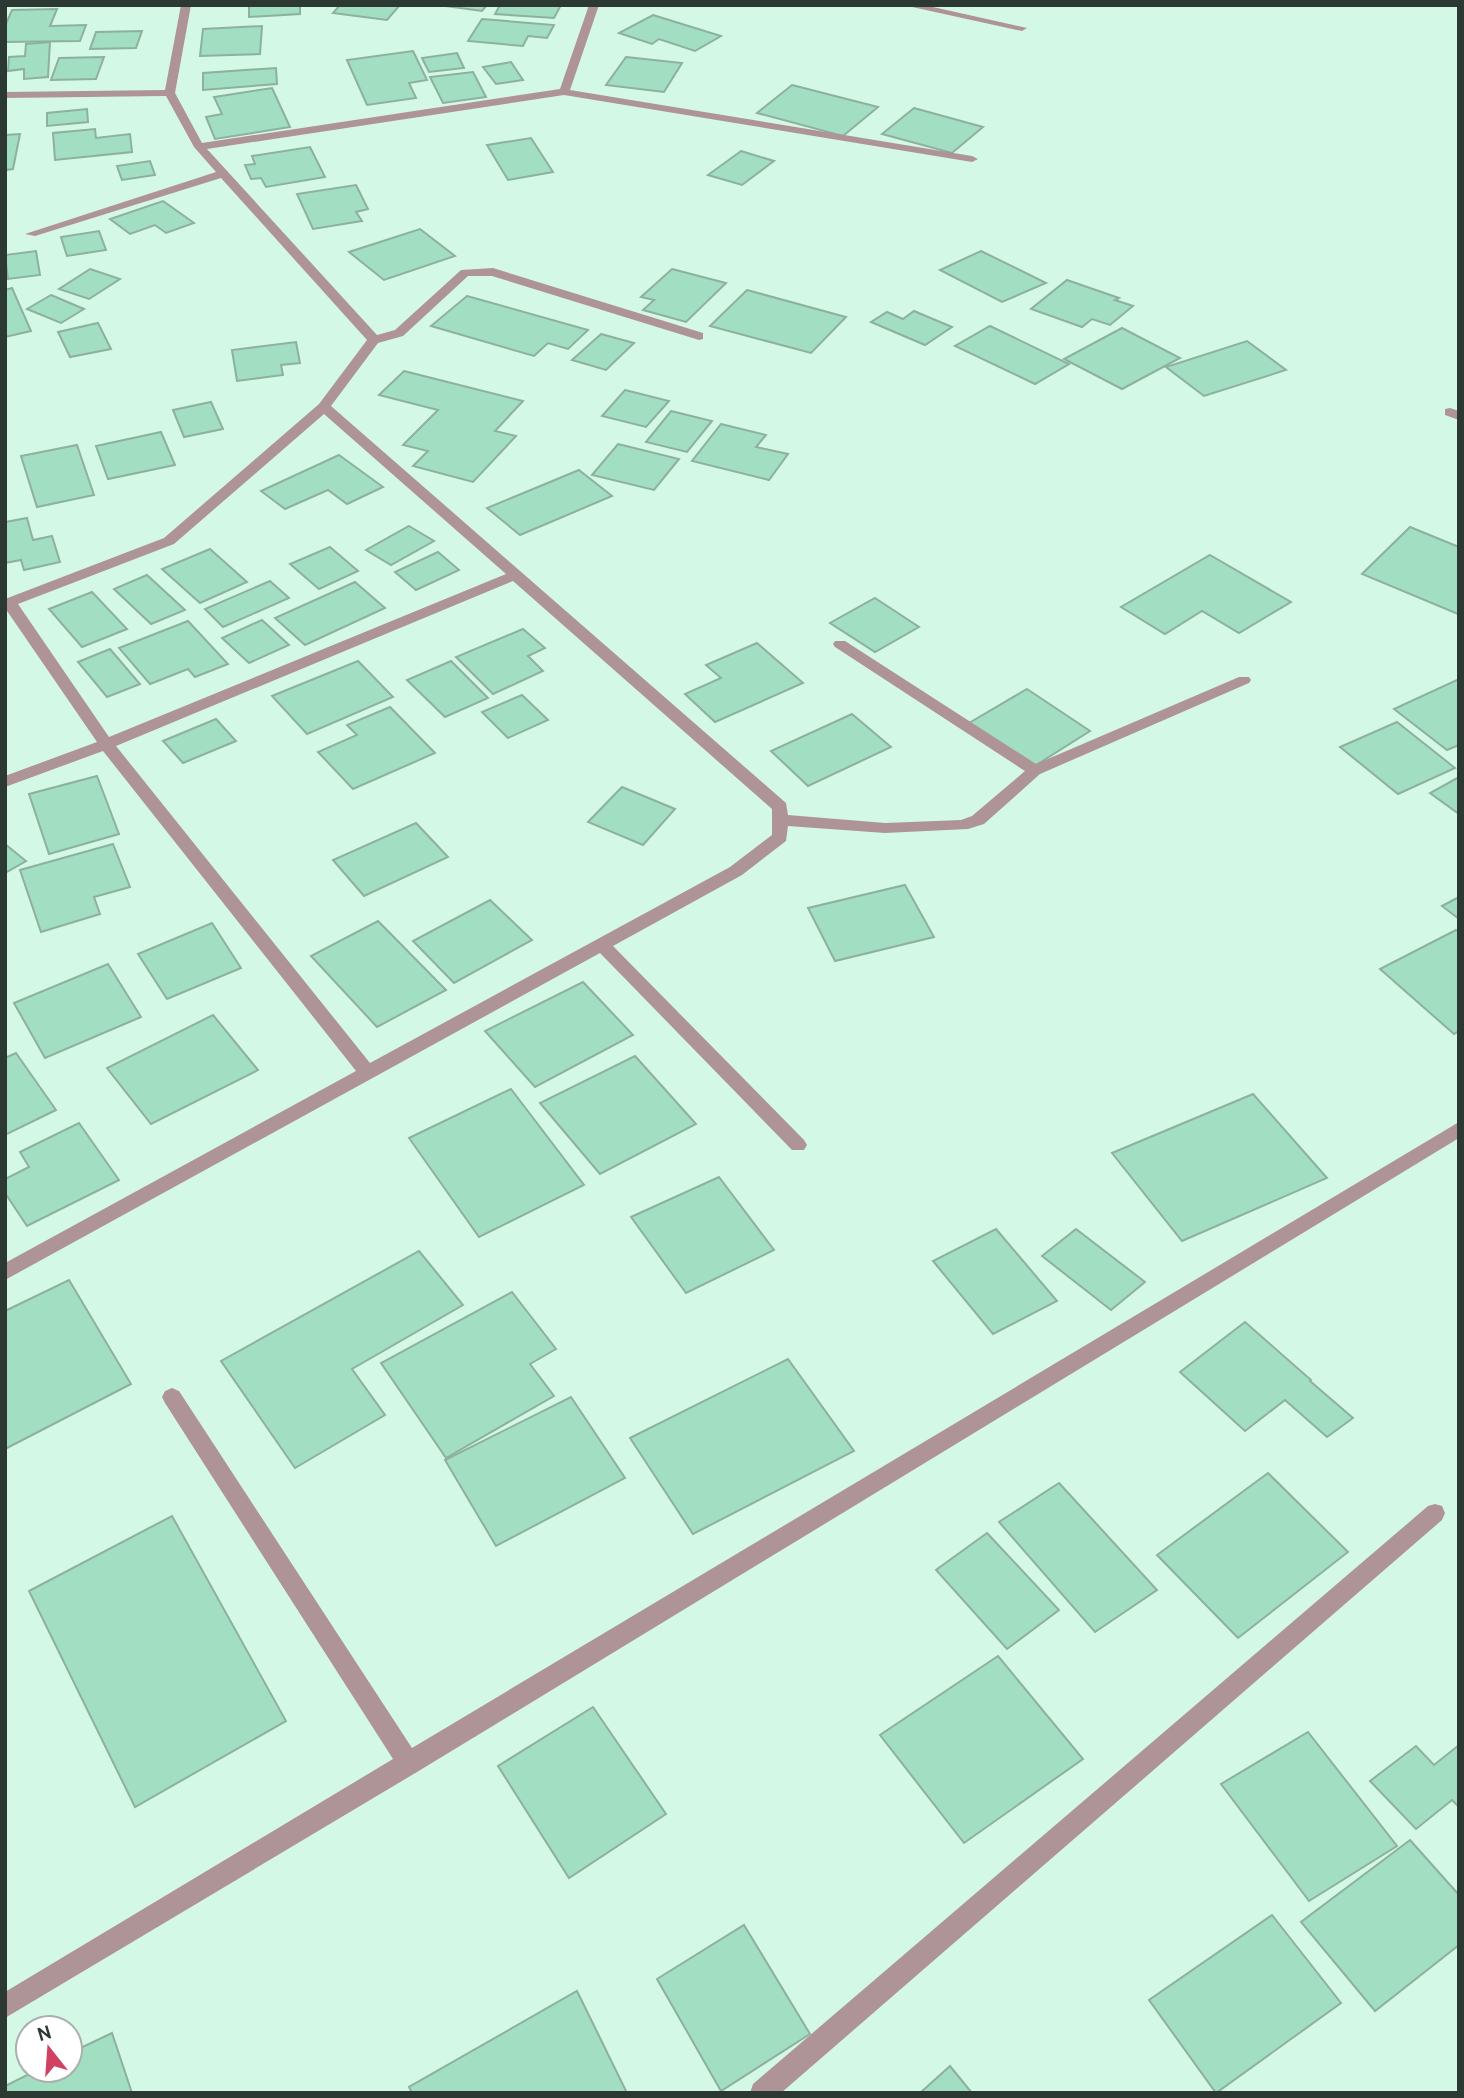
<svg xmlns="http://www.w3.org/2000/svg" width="1464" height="2098" viewBox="0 0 1464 2098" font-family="Cabin,sans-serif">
<rect width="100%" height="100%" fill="#d4f8e6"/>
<g fill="#a2dec1" stroke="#8db09f" stroke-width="2">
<polygon points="249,5 300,5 300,14 249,17"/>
<polygon points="340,5 400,5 387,20 333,13"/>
<polygon points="438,5 487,5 482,11"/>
<polygon points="500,5 561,5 554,18 495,14"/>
<polygon points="57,9 50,26 86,25 80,41 5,42 5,26 12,10"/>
<polygon points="653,15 721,36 695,51 659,39 652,44 619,33"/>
<polygon points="482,19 554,25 547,38 528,36 523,46 468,41"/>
<polygon points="262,26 260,54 200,56 203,29"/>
<polygon points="142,31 136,48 90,49 96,32"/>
<polygon points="50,42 48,77 24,79 24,69 8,71 9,57 25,56 26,44"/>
<polygon points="413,51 427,80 409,83 416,98 367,105 347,60"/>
<polygon points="457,53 464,68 429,72 422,58"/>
<polygon points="104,57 96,79 51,80 59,58"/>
<polygon points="626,57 682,63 664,92 606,85"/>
<polygon points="511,62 523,80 496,84 483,67"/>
<polygon points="276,68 277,84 203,90 203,73"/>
<polygon points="473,72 486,97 443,103 430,77"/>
<polygon points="792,85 878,107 843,136 757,113"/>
<polygon points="272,88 290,127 215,139 206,117 222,114 214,97"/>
<polygon points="914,108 983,127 952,153 882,134"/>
<polygon points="87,109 88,122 47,126 47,113"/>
<polygon points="95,129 96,138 130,134 132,152 55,160 53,133"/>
<polygon points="20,134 13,169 5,170 5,135"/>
<polygon points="531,138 553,172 508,180 487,145"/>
<polygon points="310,147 325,177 266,187 261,178 251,179 245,165 255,164 252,156"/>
<polygon points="741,151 774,161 742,185 708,175"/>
<polygon points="150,161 155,175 122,180 117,166"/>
<polygon points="356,185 368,209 356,212 362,221 313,229 297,194"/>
<polygon points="163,201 194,223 166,233 155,225 130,234 110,219"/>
<polygon points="420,229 455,256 384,280 349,252"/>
<polygon points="99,231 106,250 67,256 61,237"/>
<polygon points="36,251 40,275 8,279 5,255"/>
<polygon points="981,251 1046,283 1002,302 940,270"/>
<polygon points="90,269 120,279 89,299 59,289"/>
<polygon points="672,269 726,283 686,322 643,310 654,300 641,297"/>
<polygon points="1067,280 1119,298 1115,300 1133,306 1110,325 1092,319 1082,327 1031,309"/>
<polygon points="12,288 31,331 5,337 5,290"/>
<polygon points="747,290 846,317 811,353 710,326"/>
<polygon points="51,295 84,309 61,323 27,309"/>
<polygon points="467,296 588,330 568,349 548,343 534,356 431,326"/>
<polygon points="914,311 952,327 925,345 871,322 887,312 903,319"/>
<polygon points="98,323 111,349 70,357 58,332"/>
<polygon points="990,326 1069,364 1035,384 955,346"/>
<polygon points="1122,328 1180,358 1122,389 1064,359"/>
<polygon points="601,334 634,343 606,370 572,360"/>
<polygon points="1247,341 1286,370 1204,396 1166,367"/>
<polygon points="296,342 300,363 281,365 283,375 237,381 232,350"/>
<polygon points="404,371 523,401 495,431 516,436 473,482 413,466 428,451 403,445 438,410 379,395"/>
<polygon points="625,390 669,401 646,427 602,416"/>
<polygon points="211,402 223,429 184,437 173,410"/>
<polygon points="671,411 712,421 687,452 646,442"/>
<polygon points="721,424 766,435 756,447 788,454 769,480 692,461"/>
<polygon points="161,432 175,465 108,479 96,446"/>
<polygon points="618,444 679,459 654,490 592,475"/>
<polygon points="77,445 94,495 37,507 21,456"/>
<polygon points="339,455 383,487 347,504 328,490 285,509 261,491"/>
<polygon points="579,470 612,496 520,535 487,508"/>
<polygon points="27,518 33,540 52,536 60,562 24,570 21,560 5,563 5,522"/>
<polygon points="409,526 434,541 391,565 366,550"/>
<polygon points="1410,527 1459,547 1458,614 1362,574"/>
<polygon points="330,547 358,571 319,589 290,564"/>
<polygon points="210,549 247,582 200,603 162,569"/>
<polygon points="438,552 459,570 416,590 395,572"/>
<polygon points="1210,555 1291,602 1239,633 1202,611 1165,634 1121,607"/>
<polygon points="147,575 185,610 151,624 114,589"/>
<polygon points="270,581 289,598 223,627 205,609"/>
<polygon points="355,582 385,608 305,645 275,618"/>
<polygon points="92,592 127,629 82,647 49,609"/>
<polygon points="875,598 919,627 875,652 830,623"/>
<polygon points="262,620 289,645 249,663 222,638"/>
<polygon points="188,621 228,664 195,677 188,669 150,684 119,648"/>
<polygon points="523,629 545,648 528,656 543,671 493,694 456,657"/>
<polygon points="757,643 803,683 715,722 685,694 721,678 706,665"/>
<polygon points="110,649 140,684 107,697 78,662"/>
<polygon points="358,661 393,697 307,734 272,696"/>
<polygon points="451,661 488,698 445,717 407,680"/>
<polygon points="1459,679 1459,745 1447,750 1394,709"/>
<polygon points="1027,689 1090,731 1033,767 969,723"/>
<polygon points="522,695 548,720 508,738 482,712"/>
<polygon points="390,707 435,753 353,789 318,752 357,735 347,725"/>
<polygon points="852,714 891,747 808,786 771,751"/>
<polygon points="216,719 236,741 183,763 163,741"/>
<polygon points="1397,722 1455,768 1398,794 1340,747"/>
<polygon points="97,776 119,834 49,854 29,794"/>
<polygon points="1459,777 1459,814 1430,793"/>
<polygon points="622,787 675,809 643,845 588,822"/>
<polygon points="416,823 448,857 364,896 333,860"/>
<polygon points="5,844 26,861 5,873"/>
<polygon points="113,844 130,887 94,897 100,914 41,932 20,870"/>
<polygon points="905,885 934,937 835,961 808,908"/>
<polygon points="1459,897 1459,919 1442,906"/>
<polygon points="490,900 532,940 454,983 413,941"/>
<polygon points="378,921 446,990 377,1027 311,956"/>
<polygon points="212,923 241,968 167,999 138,954"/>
<polygon points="1456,930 1459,932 1459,1031 1454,1034 1380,969"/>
<polygon points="108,964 141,1017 45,1058 14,1003"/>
<polygon points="583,982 633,1035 535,1087 485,1031"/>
<polygon points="213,1015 258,1070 151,1124 107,1068"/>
<polygon points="16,1053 56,1110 5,1135 5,1058"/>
<polygon points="635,1056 696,1124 600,1174 540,1103"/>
<polygon points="511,1089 584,1185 479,1237 409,1138"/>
<polygon points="1253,1094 1327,1178 1182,1241 1112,1153"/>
<polygon points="79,1123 119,1180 27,1226 5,1193 5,1179 29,1167 20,1152"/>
<polygon points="719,1177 774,1250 686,1293 631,1217"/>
<polygon points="996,1229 1057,1301 993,1334 933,1261"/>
<polygon points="1076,1229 1145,1282 1111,1310 1042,1256"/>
<polygon points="419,1251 463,1305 352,1369 385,1415 295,1468 221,1361"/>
<polygon points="69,1280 131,1384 5,1449 5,1311"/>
<polygon points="512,1292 556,1349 530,1364 554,1396 446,1458 381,1363"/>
<polygon points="1245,1322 1311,1380 1310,1381 1353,1418 1327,1437 1285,1400 1245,1431 1180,1372"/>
<polygon points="788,1359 854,1451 693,1534 630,1438"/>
<polygon points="571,1397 625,1478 496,1546 445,1460"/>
<polygon points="1268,1473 1348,1552 1238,1638 1157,1555"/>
<polygon points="1059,1483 1157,1590 1095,1632 999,1522"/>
<polygon points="172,1516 286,1721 135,1807 29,1591"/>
<polygon points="987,1533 1059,1610 1007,1649 936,1570"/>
<polygon points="998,1656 1083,1759 964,1843 880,1735"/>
<polygon points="593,1707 666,1814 569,1878 498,1766"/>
<polygon points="1308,1732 1397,1846 1309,1901 1221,1784"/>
<polygon points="1459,1745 1459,1807 1452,1800 1416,1829 1370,1781 1416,1746 1434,1765"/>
<polygon points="1410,1840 1459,1895 1459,1945 1375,2011 1301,1922"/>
<polygon points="1272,1915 1341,2003 1216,2093 1149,2000"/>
<polygon points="744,1925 810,2034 721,2091 657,1979"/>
<polygon points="577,1991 627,2093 412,2093 409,2087"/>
<polygon points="112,2033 132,2093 5,2093 5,2086 37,2070 70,2070 70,2053"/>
<polygon points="950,2066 972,2093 920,2093"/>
</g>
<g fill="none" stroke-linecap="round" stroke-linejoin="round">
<g fill="#af9497" fill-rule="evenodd">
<path d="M181,5H191L175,93L202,143L560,89L589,5H599L570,90L972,156L978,159L972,162L564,95L207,149L377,335L395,330L461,270L493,268L703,333V339L699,340L492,276H468L403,336L378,343L331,406L786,803L788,815L885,823L961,820L972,816L1025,771L835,647L833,644L835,641H845L1036,764L1239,677H1249L1251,680L1249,683L1040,774L984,824L968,829L885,833L788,826L786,841L742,875L613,946L804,1140L807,1145L804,1150H792L600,953L5,1280V1263L356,1071L103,751L5,787V776L97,742L5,608V599L164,538L319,404L367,340L221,178L35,236L25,234L216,172L194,147L166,96L5,98V92L165,90ZM324,414L506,574L109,737L18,604L174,544ZM513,581L772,809V835L730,867L370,1063L116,746Z"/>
<polygon points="903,5 924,5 1027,28 1022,31"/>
<polygon points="1450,408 1459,411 1459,420 1445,415 1445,409"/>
<polygon points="1459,1122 1459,1138 417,1772 5,2018 5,1992 393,1759 165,1403 162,1397 165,1391 172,1388 179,1391 412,1748"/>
<polygon points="1435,1504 1442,1506 1445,1513 1442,1520 781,2093 750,2093 753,2084 1428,1506"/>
</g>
</g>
<rect width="1464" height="2098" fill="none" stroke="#2b3932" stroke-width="14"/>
<g transform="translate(49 2049) rotate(343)"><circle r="33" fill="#ffffff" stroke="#aab0ad" stroke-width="2"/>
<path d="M0-5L12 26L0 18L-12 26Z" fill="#d14162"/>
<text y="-10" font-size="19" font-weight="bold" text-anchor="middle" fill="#2b3932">N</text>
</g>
</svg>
